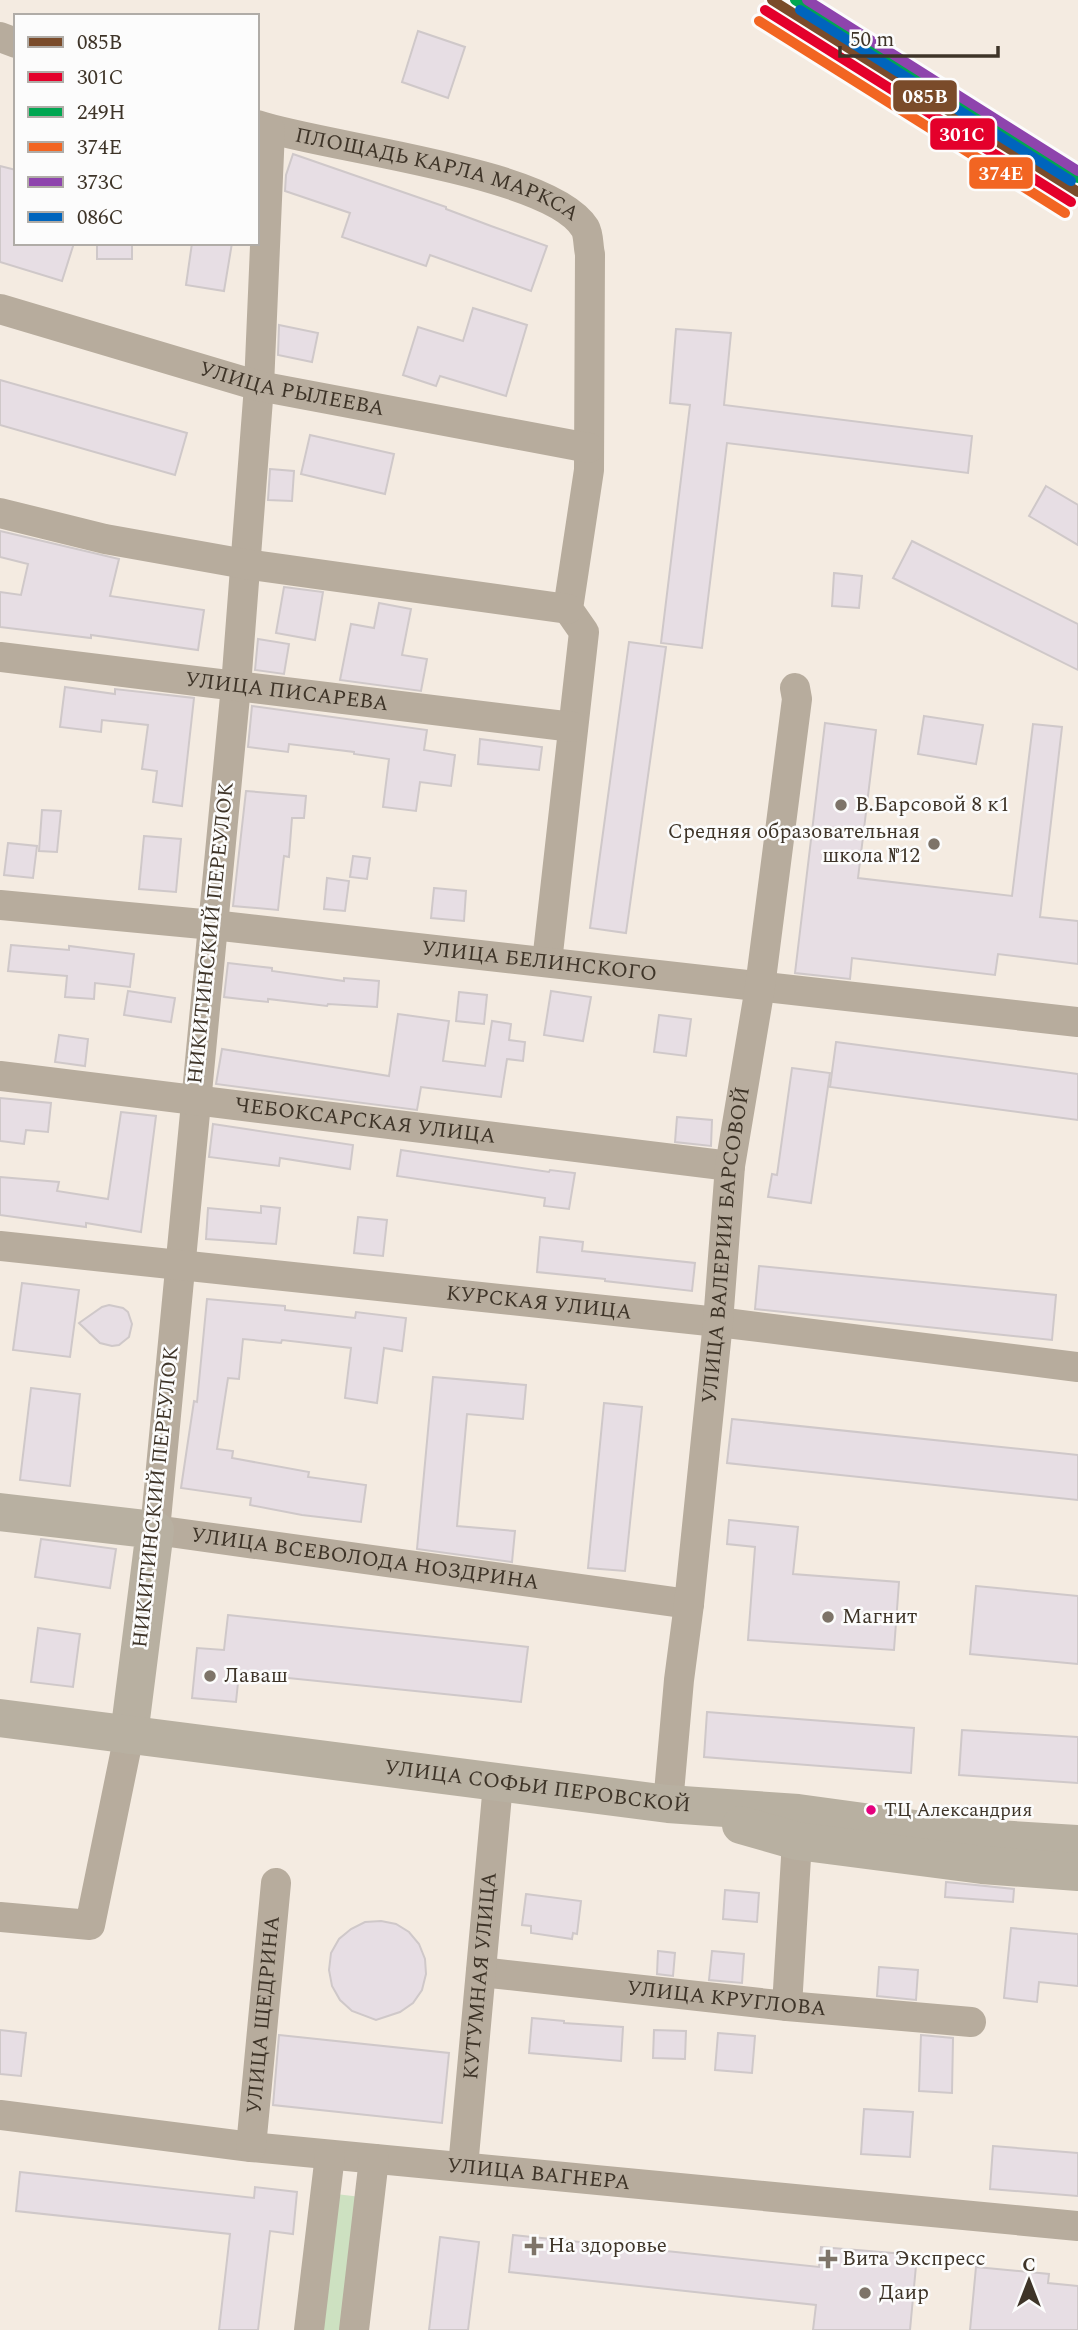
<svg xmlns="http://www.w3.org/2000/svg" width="1078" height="2330" viewBox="0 0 1078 2330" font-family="Spectral,serif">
<rect width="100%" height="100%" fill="#f4ebe1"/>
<polygon fill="#cde1c1" points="336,2194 361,2197 346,2330 320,2330"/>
<g fill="#e7dee4" stroke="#cfc8c9" stroke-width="2">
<polygon points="418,31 465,47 448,98 402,82"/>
<polygon points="293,154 446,207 446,209 491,226 547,246 531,291 430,255 426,266 342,237 350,213 285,191 286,175"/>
<polygon points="0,166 16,170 16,243 74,243 62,281 0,262"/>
<rect x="97" y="243" width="35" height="16"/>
<polygon points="192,243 232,243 224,291 186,285"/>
<polygon points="473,308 527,325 506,396 440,376 436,386 403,375 418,327 463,341"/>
<polygon points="279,325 318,333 312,362 278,355"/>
<polygon points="676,329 731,333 724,405 972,436 968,473 727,443 702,648 661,643 690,405 670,403"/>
<polygon points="0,380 187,433 175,475 0,425"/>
<polygon points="310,435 394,454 385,494 301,474"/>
<polygon points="270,469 294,471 292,501 268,500"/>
<polygon points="1046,486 1078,505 1078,545 1029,516"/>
<polygon points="0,531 119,559 110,596 204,610 198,650 91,635 91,638 0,627 0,592 21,595 28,564 0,557"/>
<polygon points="912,541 1078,624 1078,670 893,578"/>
<polygon points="834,573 862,576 859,608 832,606"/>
<polygon points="284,587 323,592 315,640 276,633"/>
<polygon points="379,603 411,609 402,655 427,659 421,691 340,680 351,624 374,628"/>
<polygon points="258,639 289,644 284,674 255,670"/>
<polygon points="629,642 666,647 626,933 590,928"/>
<polygon points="65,687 115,694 115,689 194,698 182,806 153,802 157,771 142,769 148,725 102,720 101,732 60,727"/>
<polygon points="252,706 427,730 424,750 455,755 451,786 420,782 416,811 383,807 389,759 354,754 354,752 289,744 288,752 248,747"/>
<polygon points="924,716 983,725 976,764 918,754"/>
<polygon points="825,723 876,730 858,878 1012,896 1033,724 1062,727 1040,917 1078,921 1078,964 998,954 995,975 852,958 850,979 795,973"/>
<polygon points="480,739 542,747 539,770 478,764"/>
<polygon points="246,791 306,796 304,818 292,818 289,857 284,856 278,910 233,906"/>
<polygon points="42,810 61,811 57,852 39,851"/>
<polygon points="144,836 181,839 176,892 139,889"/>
<polygon points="8,843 37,846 33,878 4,875"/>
<polygon points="353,856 370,858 367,879 350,877"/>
<polygon points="327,878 349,881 345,911 324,909"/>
<polygon points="434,888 466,891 464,921 431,918"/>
<polygon points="11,945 69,950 69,946 134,954 130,987 95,983 94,999 65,997 67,976 8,971"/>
<polygon points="228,963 272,968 272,971 344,981 344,978 379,981 377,1007 328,1004 327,1006 268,999 268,1002 224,997"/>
<polygon points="128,991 175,998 171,1022 124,1015"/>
<polygon points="551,991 591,997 583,1041 544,1035"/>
<polygon points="459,992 487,995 484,1024 456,1021"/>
<polygon points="398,1014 449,1021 443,1061 485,1066 492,1021 511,1024 509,1040 525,1042 523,1061 507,1059 501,1097 421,1087 417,1110 216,1084 222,1049 389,1076"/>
<polygon points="659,1015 691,1019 686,1056 654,1052"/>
<polygon points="59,1035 88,1039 85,1066 55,1062"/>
<polygon points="836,1042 1078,1074 1078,1120 830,1087"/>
<polygon points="792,1068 830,1073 811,1203 768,1197 772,1174 777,1175"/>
<polygon points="0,1098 51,1103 48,1132 26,1130 24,1144 0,1141"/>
<polygon points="121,1112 156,1116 141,1232 86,1223 86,1227 0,1215 0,1177 59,1182 57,1191 108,1199"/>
<polygon points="677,1117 712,1120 711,1146 675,1142"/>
<polygon points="213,1124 353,1145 350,1169 280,1158 279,1166 209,1157"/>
<polygon points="401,1150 549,1172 550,1170 575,1173 569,1209 544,1206 545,1198 397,1176"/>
<polygon points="261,1206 280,1208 276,1244 206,1239 208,1208 261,1213"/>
<polygon points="358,1217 387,1220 383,1256 354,1253"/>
<polygon points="540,1237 583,1242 582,1251 695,1263 692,1291 605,1281 605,1279 537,1272"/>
<polygon points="759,1266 1056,1295 1052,1340 755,1309"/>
<polygon points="22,1283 79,1290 70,1357 13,1350"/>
<polygon points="207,1299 285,1306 285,1310 355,1318 356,1312 406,1318 402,1351 384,1348 377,1403 345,1398 351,1348 282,1340 281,1343 243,1339 239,1379 228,1378 217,1449 233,1451 232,1458 309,1472 308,1477 366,1485 361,1522 302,1515 250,1505 251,1498 181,1488 194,1401 197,1402"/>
<polygon points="109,1305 123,1308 128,1312 132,1324 129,1337 119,1345 112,1346 100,1343 79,1323 102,1307"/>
<polygon points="433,1377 526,1385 523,1419 467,1414 457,1526 515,1531 512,1562 417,1549"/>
<polygon points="31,1388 80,1394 70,1486 20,1480"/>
<polygon points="604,1403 642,1407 625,1571 588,1568"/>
<polygon points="732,1419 1078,1455 1078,1500 727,1463"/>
<polygon points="729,1520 798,1527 793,1574 899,1582 894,1650 748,1640 755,1547 727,1544"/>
<polygon points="41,1539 116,1549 110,1588 35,1577"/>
<polygon points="976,1586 1078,1596 1078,1664 970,1654"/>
<polygon points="228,1615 528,1647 521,1702 239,1673 236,1702 192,1698 197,1648 224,1650"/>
<polygon points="38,1628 80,1634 73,1687 31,1682"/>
<polygon points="707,1712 914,1728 911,1773 704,1757"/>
<polygon points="962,1730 1078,1737 1078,1783 959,1775"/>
<polygon points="946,1882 1014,1889 1013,1902 945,1897"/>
<polygon points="725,1890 759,1893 757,1922 723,1919"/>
<polygon points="526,1894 581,1901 577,1934 573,1933 572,1939 531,1933 531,1926 522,1925"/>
<polygon points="381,1921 396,1924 409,1932 419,1944 425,1959 426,1974 422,1990 413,2003 400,2012 376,2020 352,2011 340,2000 332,1986 329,1970 331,1953 339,1939 351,1929 365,1922"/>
<polygon points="1011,1928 1078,1934 1078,1986 1039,1982 1037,2002 1004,1998"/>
<polygon points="658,1951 675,1953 673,1976 657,1974"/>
<polygon points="712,1951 744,1954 742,1983 709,1980"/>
<polygon points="879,1967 918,1970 916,2000 877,1996"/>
<polygon points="532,2018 564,2021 564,2023 623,2027 621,2061 529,2053"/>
<polygon points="0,2030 26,2033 21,2076 0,2074"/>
<polygon points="654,2030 686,2031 685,2059 653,2058"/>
<polygon points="718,2033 755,2036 752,2073 715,2070"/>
<polygon points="279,2035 449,2053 442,2123 273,2105"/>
<polygon points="921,2035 953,2038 952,2093 919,2091"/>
<polygon points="864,2109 913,2112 910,2157 861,2154"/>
<polygon points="993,2146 1078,2153 1078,2196 990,2189"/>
<polygon points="20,2172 254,2198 255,2187 297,2192 293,2234 270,2231 258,2330 219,2330 230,2234 16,2211"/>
<polygon points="513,2235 819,2267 821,2247 917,2255 910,2330 813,2330 816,2305 509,2272"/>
<polygon points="440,2237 479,2242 468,2330 429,2330"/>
<polygon points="976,2267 1049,2274 1048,2283 1078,2286 1078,2330 970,2330"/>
</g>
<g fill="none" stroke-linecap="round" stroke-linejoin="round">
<g stroke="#b7ac9d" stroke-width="30">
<polyline points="0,37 16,43"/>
<path id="s1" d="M257,125C325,148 551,171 585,228C589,235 588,247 590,254L589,470L568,609L584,632L547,962"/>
<path id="s2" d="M270,130L259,386L236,686L155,1530L689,1604"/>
<path id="s3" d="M0,309L259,386L589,448"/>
<polyline points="0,513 105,539 245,564 568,609"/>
<path id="s4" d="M0,657L573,727"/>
<path id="s5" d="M0,905L213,925L1078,1022"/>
<path id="s6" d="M0,1076L730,1166"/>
<path id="s7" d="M0,1246L718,1322L1078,1367"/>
<path id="s8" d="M668,1804L679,1680L689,1604L718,1322L730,1166L760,987L797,699L795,688"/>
<polyline points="0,1917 90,1925 129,1735"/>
<path id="s9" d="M481,1972L787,2006L971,2022"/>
<polyline points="787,2006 797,1841"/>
<path id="s10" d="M0,2115L251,2147L1078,2226"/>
<path id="s11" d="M251,2147L276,1883"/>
<path id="s12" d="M463,2167L497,1795L501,1783"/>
<polyline points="309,2330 330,2155"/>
<polyline points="354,2330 374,2159"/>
</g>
<g stroke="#b8b0a1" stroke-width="38">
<polyline points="0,1512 155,1530 129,1735"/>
<path id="s13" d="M0,1718L668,1804L798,1813L981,1838L1078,1844"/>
<polyline points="741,1825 797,1841 982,1865 1078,1872"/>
</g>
<defs>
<polyline id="rail-1" points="772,0 1078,192"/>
<polyline id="rail-2" points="765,10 1071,202"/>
<polyline id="rail-3" points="795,0 1078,178"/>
<polyline id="rail-4" points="759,21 1065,213"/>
<polyline id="rail-5" points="807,0 1078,171"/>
<polyline id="rail-6" points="800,10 1071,181"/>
</defs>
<use href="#rail-1" stroke="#fcfcfc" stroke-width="16"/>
<use href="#rail-2" stroke="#fcfcfc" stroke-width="16"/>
<use href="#rail-3" stroke="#fcfcfc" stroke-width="16"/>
<use href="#rail-4" stroke="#fcfcfc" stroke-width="16"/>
<use href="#rail-5" stroke="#fcfcfc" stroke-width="16"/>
<use href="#rail-6" stroke="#fcfcfc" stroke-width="16"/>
<use href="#rail-1" stroke="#7a4b2a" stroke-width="10"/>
<use href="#rail-2" stroke="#e4002b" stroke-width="10"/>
<use href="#rail-3" stroke="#00a651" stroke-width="10"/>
<use href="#rail-4" stroke="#f26522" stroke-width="10"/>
<use href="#rail-5" stroke="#8e44ad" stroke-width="10"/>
<use href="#rail-6" stroke="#0065bd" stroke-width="10"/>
</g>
<g fill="#7e7469" stroke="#fcfcfc" stroke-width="2.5">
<circle cx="841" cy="805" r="7"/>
<circle cx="934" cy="844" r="7"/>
<circle cx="828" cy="1617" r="7"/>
<circle cx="210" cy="1676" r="7"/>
<path d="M530.5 2235.5h7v7h7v7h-7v7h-7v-7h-7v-7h7z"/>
<path d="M824.5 2248.5h7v7h7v7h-7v7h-7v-7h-7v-7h7z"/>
<circle cx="865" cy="2293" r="7"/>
</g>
<circle fill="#e5007d" stroke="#fcfcfc" stroke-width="2.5" cx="871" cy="1810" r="6"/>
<g text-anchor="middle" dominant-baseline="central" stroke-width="5" stroke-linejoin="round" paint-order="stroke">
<g font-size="19" fill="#3e3428" stroke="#fcfcfc" text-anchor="start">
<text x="884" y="1810">ТЦ Александрия</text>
</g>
<g font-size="21" fill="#3e3428" stroke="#fcfcfc">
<text stroke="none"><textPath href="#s1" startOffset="187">ПЛОЩАДЬ КАРЛА МАРКСА</textPath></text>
<text stroke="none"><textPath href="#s3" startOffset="303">УЛИЦА РЫЛЕЕВА</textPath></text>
<text stroke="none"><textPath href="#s4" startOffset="289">УЛИЦА ПИСАРЕВА</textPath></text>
<text transform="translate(211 933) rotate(-84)">НИКИТИНСКИЙ ПЕРЕУЛОК</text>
<text stroke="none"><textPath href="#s5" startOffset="542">УЛИЦА БЕЛИНСКОГО</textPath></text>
<text stroke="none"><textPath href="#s6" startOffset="368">ЧЕБОКСАРСКАЯ УЛИЦА</textPath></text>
<text stroke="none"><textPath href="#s8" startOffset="562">УЛИЦА ВАЛЕРИИ БАРСОВОЙ</textPath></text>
<text stroke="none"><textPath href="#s7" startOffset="542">КУРСКАЯ УЛИЦА</textPath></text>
<text transform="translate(156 1497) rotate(-84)">НИКИТИНСКИЙ ПЕРЕУЛОК</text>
<text stroke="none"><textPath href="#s2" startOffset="1617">УЛИЦА ВСЕВОЛОДА НОЗДРИНА</textPath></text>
<text stroke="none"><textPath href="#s13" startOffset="542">УЛИЦА СОФЬИ ПЕРОВСКОЙ</textPath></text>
<text stroke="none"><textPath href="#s12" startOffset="192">КУТУМНАЯ УЛИЦА</textPath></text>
<text stroke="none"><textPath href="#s9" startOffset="247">УЛИЦА КРУГЛОВА</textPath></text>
<text stroke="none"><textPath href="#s11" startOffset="133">УЛИЦА ЩЕДРИНА</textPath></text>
<text stroke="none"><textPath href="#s10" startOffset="542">УЛИЦА ВАГНЕРА</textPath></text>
</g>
<g font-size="21" fill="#3e3428" stroke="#fcfcfc" text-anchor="start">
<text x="855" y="805">В.Барсовой 8 к1</text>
<text x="920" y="832" text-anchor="end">Средняя образовательная<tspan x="920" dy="24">школа №12</tspan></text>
<text x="842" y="1617">Магнит</text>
<text x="224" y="1676">Лаваш</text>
<text x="548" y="2246">На здоровье</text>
<text x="842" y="2259">Вита Экспресс</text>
<text x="879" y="2293">Даир</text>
</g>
</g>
<g stroke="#fcfcfc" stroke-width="2.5">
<rect x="892" y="79" width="66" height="34" rx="7" fill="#7a4b2a"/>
<rect x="929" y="117" width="67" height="34" rx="7" fill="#e4002b"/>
<rect x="968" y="156" width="66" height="34" rx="7" fill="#f26522"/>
</g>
<g font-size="19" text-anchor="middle" font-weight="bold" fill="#fff">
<text x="925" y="103">085В</text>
<text x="962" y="141">301С</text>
<text x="1001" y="180">374Е</text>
</g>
<rect x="14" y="14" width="245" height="231" fill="#fcfcfc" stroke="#b0aca7" stroke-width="2"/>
<rect x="28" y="37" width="35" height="10" fill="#7a4b2a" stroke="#b0aca7" stroke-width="2"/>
<text x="77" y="49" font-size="21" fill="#3e3428">085В</text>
<rect x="28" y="72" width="35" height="10" fill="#e4002b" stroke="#b0aca7" stroke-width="2"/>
<text x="77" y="84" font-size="21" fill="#3e3428">301С</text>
<rect x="28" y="107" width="35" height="10" fill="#00a651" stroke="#b0aca7" stroke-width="2"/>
<text x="77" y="119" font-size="21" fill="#3e3428">249Н</text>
<rect x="28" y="142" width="35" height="10" fill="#f26522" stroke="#b0aca7" stroke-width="2"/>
<text x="77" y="154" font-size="21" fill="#3e3428">374Е</text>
<rect x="28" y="177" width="35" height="10" fill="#8e44ad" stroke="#b0aca7" stroke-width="2"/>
<text x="77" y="189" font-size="21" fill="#3e3428">373C</text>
<rect x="28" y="212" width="35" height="10" fill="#0065bd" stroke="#b0aca7" stroke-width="2"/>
<text x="77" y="224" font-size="21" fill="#3e3428">086С</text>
<g transform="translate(1029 2281)" stroke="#fcfcfc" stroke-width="5" paint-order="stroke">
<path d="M0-5L12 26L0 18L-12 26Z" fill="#3e3428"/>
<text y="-10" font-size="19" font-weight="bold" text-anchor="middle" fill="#3e3428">С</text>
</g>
<path d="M840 46v10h158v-10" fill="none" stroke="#3e3428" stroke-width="3.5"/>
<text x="850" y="46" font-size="21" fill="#3e3428" stroke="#fcfcfc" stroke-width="5" paint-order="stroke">50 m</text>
</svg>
